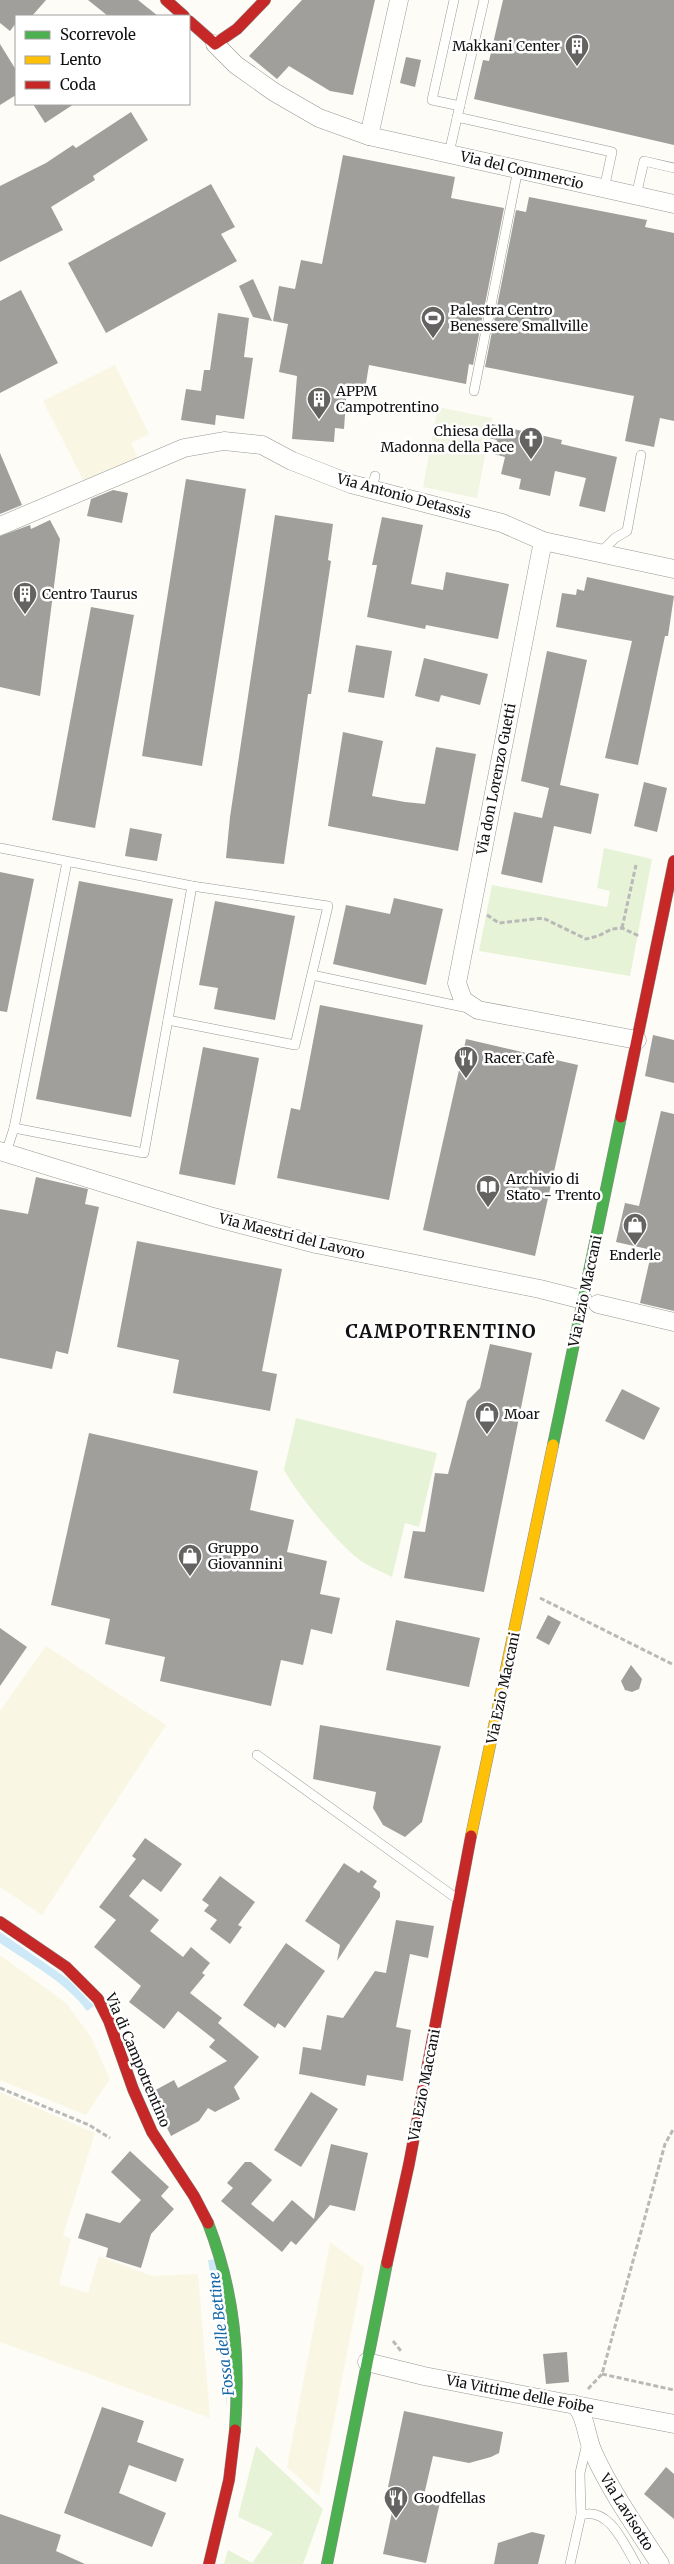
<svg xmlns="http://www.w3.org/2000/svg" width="674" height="2564" viewBox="0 0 674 2564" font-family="Merriweather,serif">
<rect width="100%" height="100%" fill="#fdfcf7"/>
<g fill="#f9f7e4">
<polygon points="115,365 149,434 131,443 138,458 85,484 43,401"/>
<polygon points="46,1646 166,1725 42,1915 0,1887 0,1711"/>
<polygon points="0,1955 66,2003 91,2037 110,2079 86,2115 0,2080"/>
<polygon points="0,2092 95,2133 63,2235 71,2239 59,2284 88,2293 99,2256 152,2276 198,2274 210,2418 0,2342"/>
<polygon points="330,2242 364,2267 319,2496 287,2467"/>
</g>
<g fill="#e7f3d7">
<polygon points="604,848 652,859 630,976 479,951 492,885 607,907 610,891 597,888"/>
<path d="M296,1418L437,1453L419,1527L405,1523L392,1577C382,1572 370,1567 361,1561C338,1544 299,1496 284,1470Z"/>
<polygon points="256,2446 323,2509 303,2564 224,2564 228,2550 252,2563 273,2533 238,2517"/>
</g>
<polygon fill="#f0f6e1" points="438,407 492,418 477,498 423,487"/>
<g fill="#cde8f7">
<path d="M0,1932L68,1979L94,2006L87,2011C66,1982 29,1963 0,1943Z"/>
<polygon points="216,2259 225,2317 227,2408 218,2323 208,2260"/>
</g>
<g fill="#a19f9c">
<polygon points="0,0 46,0 32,16 16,16 16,23 10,31 0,23"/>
<polygon points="88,0 138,0 158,16 108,16"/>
<polygon points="302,0 375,0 353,95 330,91 289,66 277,79 249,56"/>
<polygon points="503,0 674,0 674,145 474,99 483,60 489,61"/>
<polygon points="0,44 16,70 16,95 0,105"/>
<polygon points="406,57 421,60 415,87 400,83"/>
<polygon points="33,104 74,104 45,123"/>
<polygon points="131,112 148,140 93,176 95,180 51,207 63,230 0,262 0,186 46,163 73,145 76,148"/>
<polygon points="343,155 455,177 451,198 504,208 473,365 469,364 466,384 369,365 365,389 347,386 344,429 335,428 334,442 292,439 297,376 279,372 288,324 273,321 279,286 295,289 301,260 322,264"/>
<polygon points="211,184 235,227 221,234 237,261 106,333 68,263"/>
<polygon points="529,197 647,220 645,227 674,233 674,421 660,418 654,447 625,441 634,396 485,367 516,210 526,212"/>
<polygon points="253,279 272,321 253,317 239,286"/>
<polygon points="21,290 58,363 0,393 0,301"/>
<polygon points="218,313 249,318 244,357 253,358 244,419 216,415 215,425 181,420 186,389 201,391 204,370 210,370"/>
<polygon points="492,424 562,440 561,444 617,457 605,512 579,506 586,478 555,471 550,496 519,489 521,479 501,474 505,457 494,454 497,440 489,438"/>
<polygon points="0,453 22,505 0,514"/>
<polygon points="186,479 246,489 202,766 142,756"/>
<polygon points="113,490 128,493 122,523 87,516 91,499"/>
<polygon points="275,515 333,524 328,560 331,561 311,694 308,694 284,864 226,858 230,817"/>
<polygon points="382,517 423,525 411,584 443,590 446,572 509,584 498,639 426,625 425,629 367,617 377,565 372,565"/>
<polygon points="50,520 60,539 40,696 0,687 0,536 30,525 31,529"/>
<polygon points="587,577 674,596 668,636 665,636 638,765 605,758 632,641 556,627 562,593 576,595 577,589 584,591"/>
<polygon points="91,607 134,615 95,828 52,820"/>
<polygon points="356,645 392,651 384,698 348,692"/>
<polygon points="547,651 587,660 560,785 599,794 591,834 554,826 542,883 501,874 514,812 542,818 549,788 521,781"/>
<polygon points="424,658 488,674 480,705 441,695 439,702 415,696"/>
<polygon points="343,732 383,741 372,796 405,802 425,804 436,747 476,754 458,851 328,826"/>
<polygon points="644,782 667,788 657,832 634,826"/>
<polygon points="130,828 162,834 157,861 125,856"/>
<polygon points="0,872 34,879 7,1012 0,1011"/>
<polygon points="79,881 173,899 131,1117 36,1099"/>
<polygon points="394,898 443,909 426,985 333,964 346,905 390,914"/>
<polygon points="215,901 295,916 275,1020 214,1009 218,988 199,985"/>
<polygon points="320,1005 423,1025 389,1200 277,1178 291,1108 300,1110"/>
<polygon points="653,1035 674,1040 674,1083 645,1076"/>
<polygon points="466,1039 578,1065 535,1256 423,1230"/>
<polygon points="203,1047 259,1058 235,1185 179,1174"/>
<polygon points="661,1111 674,1114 674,1311 640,1303 652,1250 616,1242 625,1203 639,1206"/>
<polygon points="36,1177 88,1189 85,1204 99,1207 68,1354 56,1351 52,1369 0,1358 0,1209 28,1214"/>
<polygon points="137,1241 282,1269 262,1371 277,1374 270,1411 173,1393 179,1360 117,1347"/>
<polygon points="490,1344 532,1353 484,1592 404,1578 413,1531 425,1532 435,1473 448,1474 467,1401 480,1388"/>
<polygon points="622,1389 660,1408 644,1440 605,1421"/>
<polygon points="89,1433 258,1471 250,1510 294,1520 287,1552 327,1561 320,1594 340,1598 332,1634 311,1629 303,1665 281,1660 271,1706 160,1681 165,1657 105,1644 110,1619 51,1605"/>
<polygon points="548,1615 561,1622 549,1645 536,1638"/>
<polygon points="396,1620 480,1638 469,1687 386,1670"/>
<polygon points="0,1628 27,1647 0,1686"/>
<polygon points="631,1665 642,1679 639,1689 632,1692 625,1690 621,1681"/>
<polygon points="320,1725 441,1746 422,1822 405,1837 383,1825 373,1808 376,1792 313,1779"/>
<polygon points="145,1838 182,1864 161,1892 143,1879 129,1896 159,1920 150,1931 183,1957 191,1947 210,1963 202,1973 205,1975 190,1993 222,2018 218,2023 259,2057 234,2087 240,2099 215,2112 208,2108 199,2121 171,2136 150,2093 174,2080 178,2088 227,2061 209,2047 215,2040 178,2011 164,2029 129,2002 141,1986 94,1947 116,1920 99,1907 136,1859 132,1856"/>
<polygon points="344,1863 359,1873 361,1870 377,1881 373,1887 380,1892 380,1897 337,1961 340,1945 305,1921"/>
<polygon points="220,1876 255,1902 238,1925 242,1927 230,1944 210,1929 217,1920 204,1911 209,1905 202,1900"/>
<polygon points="396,1920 434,1926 428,1958 410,1954 396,2027 411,2030 403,2081 367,2075 365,2086 299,2074 303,2047 321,2050 327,2015 343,2018 375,1971 386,1973"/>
<polygon points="286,1943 325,1971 285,2028 278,2023 275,2028 243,2005"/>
<polygon points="311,2092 338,2109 301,2167 274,2150"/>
<polygon points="331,2144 368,2153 355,2211 330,2205 296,2245 291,2241 282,2252 221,2201 233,2188 227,2183 245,2162 251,2162 272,2180 251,2204 273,2222 292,2200 314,2219"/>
<polygon points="130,2151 169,2187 161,2196 174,2209 151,2234 141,2268 106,2257 108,2248 78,2238 86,2213 120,2223 141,2200 111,2172"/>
<polygon points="567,2352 569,2382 546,2384 543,2354"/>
<polygon points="102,2407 144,2421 137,2442 184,2459 176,2482 129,2465 119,2493 166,2513 152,2547 64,2513"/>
<polygon points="404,2411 503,2432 499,2453 491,2457 469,2463 433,2456 424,2495 441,2498 426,2563 383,2554 397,2489 388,2487"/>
<polygon points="666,2467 674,2474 674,2519 644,2494"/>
<polygon points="0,2514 61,2535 56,2551 85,2564 0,2564"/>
<polygon points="532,2532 545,2535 538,2564 494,2564 498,2543"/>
</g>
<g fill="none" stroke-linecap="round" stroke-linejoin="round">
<defs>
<g id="lane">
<polyline points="454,0 432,100 460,106"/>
<polyline points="457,117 612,152 604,189"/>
<polyline points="449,153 484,0"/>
<polyline points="636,196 644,161 674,168"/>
<polyline points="474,391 518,169"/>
<polyline points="372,489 375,476"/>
<polyline points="600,553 615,538 627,531 641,455"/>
<polyline points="0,848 192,886 328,906 295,1045 168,1020"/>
<polyline points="312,975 468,1008"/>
<polyline points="14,1128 144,1153 192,886"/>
<polyline points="6,1153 14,1128 67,862"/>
<polyline points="257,1755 456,1898"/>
<polyline points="581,2515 580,2473 587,2443"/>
<path d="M570,2564L581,2515C609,2506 624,2544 636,2564"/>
</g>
<g id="street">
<polyline points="215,44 236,65 274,92 319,118 369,136 674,204"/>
<polyline points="369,136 399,0"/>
<polyline points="0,526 184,448 224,441 262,445 292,461 351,484 502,523 543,541 674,569"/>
<polyline points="543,541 457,983 463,1000 478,1010 637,1040"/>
<polyline points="0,1151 213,1217 316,1244 540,1289 583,1300"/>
<polyline points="598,1304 674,1322"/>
<polyline points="367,2362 424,2376 674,2424"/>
<path d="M574,2404C586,2414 586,2437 593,2452C611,2492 636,2527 660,2564"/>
</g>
<g id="fast">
<polyline points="553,1445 621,1117"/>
<path d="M208,2223C235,2293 240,2356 235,2430"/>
<polyline points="327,2564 387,2263"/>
</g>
<polyline id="slow" points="471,1836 553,1445"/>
<g id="jam">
<polyline points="166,0 184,16"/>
<polyline points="189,21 215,44 237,29 265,0"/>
<polyline points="621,1117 674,861"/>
<polyline points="0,1922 66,1967 98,1999 109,2021 133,2089 152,2132 194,2196 208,2223"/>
<polyline points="387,2263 409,2164 471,1836"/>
<polyline points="209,2564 229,2480 235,2430"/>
</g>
</defs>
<use href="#lane" stroke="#979795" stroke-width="10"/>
<use href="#street" stroke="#979795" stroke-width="19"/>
<use href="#fast" stroke="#8e8d8b" stroke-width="12"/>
<use href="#slow" stroke="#8e8d8b" stroke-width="12"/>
<use href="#jam" stroke="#8e8d8b" stroke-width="12"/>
<g stroke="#b9b9b8" stroke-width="3" stroke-dasharray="5 2.5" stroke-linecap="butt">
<polyline points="487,915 499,923 543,918 586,939 598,936 612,929 622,928 639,936"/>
<polyline points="622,928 636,865"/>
<polyline points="540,1598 674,1665"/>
<polyline points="0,2088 89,2125 110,2138"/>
<polyline points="393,2341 401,2351"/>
<polyline points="602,2374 674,2390"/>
<polyline points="588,2389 602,2374 665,2144 674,2128"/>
</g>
<use href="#lane" stroke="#fffffe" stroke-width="9"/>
<use href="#street" stroke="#fffffe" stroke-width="18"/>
<use href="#fast" stroke="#4caf50" stroke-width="11"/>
<use href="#slow" stroke="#ffc107" stroke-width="11"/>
<use href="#jam" stroke="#c62828" stroke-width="11"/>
</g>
<defs>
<symbol id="building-pin" viewBox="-11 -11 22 30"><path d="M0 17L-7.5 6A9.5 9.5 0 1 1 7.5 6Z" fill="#646362" stroke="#fff"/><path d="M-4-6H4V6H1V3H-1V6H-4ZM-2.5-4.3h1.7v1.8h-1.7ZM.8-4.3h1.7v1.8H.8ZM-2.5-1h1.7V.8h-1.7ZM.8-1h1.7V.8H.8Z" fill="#fff"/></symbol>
<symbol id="stadium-pin" viewBox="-11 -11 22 30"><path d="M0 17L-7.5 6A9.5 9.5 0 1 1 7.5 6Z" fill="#646362" stroke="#fff"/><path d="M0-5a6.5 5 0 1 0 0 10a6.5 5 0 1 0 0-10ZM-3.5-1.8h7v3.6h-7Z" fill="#fff"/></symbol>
<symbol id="church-pin" viewBox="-11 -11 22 30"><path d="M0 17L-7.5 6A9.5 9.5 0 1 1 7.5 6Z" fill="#646362" stroke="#fff"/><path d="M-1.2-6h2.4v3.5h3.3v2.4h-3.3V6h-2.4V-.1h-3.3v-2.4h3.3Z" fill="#fff"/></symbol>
<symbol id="restaurant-pin" viewBox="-11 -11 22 30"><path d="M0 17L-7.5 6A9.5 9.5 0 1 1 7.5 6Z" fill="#646362" stroke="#fff"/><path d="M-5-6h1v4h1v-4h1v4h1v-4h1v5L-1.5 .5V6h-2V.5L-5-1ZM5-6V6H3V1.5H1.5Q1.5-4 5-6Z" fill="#fff"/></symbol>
<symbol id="library-pin" viewBox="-11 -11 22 30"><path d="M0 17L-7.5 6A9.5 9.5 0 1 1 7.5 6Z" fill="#646362" stroke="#fff"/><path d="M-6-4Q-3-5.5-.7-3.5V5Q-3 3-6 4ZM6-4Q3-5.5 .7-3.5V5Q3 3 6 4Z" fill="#fff"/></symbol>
<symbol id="shop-pin" viewBox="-11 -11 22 30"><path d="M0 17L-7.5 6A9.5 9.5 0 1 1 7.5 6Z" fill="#646362" stroke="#fff"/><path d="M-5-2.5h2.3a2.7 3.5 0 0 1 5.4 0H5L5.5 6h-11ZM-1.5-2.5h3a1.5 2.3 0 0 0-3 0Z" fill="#fff"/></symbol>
</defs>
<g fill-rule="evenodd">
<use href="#building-pin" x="563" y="32" width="28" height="38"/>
<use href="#stadium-pin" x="419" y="304" width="28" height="38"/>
<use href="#building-pin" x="305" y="385" width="28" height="38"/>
<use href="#church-pin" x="517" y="425" width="28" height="38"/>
<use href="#building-pin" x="11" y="580" width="28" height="38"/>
<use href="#restaurant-pin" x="452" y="1044" width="28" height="38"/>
<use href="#library-pin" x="474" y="1173" width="28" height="38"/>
<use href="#shop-pin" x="621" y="1211" width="28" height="38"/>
<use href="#shop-pin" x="473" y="1400" width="28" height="38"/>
<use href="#shop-pin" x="176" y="1542" width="28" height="38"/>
<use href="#restaurant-pin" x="382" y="2484" width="28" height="38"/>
</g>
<g text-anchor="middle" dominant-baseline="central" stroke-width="5" stroke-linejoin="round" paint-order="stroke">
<g font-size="14" fill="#111" stroke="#fff" text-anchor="start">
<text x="560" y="46" text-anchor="end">Makkani Center</text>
<text x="450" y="310">Palestra Centro<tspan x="450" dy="16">Benessere Smallville</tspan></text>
<text x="336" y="391">APPM<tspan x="336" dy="16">Campotrentino</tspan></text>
<text x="514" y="431" text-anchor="end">Chiesa della<tspan x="514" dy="16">Madonna della Pace</tspan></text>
<text x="42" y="594">Centro Taurus</text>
<text x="484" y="1058">Racer Cafè</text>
<text x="506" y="1179">Archivio di<tspan x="506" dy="16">Stato - Trento</tspan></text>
<text x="635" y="1255" text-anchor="middle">Enderle</text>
<text x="504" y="1414">Moar</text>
<text x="208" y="1548">Gruppo<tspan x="208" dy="16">Giovannini</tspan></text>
<text x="414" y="2498">Goodfellas</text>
</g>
<g font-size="14" fill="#111" stroke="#fff">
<text transform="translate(522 170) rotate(13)">Via del Commercio</text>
<text transform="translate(404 496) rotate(15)">Via Antonio Detassis</text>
<text transform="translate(496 779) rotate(-79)">Via don Lorenzo Guetti</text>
<text transform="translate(292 1236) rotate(14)">Via Maestri del Lavoro</text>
<text transform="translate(585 1291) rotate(-78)">Via Ezio Maccani</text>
<text transform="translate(503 1688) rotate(-78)">Via Ezio Maccani</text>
<text transform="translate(138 2060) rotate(67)">Via di Campotrentino</text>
<text transform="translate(424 2085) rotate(-79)">Via Ezio Maccani</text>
<text transform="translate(520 2394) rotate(11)">Via Vittime delle Foibe</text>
<text transform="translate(627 2512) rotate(58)">Via Lavisotto</text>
</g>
<g font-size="15" font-style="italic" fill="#1768a6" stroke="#fff">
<text transform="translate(221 2334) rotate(-97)">Fossa delle Bettine</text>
</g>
<g font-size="19" font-weight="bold" letter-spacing="1" fill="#111" stroke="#fff">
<text x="441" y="1331">CAMPOTRENTINO</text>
</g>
</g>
<rect x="15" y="15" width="175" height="90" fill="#ffffff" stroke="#a0a0a0"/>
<rect x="25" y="31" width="25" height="8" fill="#4caf50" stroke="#a0a0a0"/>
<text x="60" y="40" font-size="15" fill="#111111">Scorrevole</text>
<rect x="25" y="56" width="25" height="8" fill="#ffc107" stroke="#a0a0a0"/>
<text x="60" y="65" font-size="15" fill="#111111">Lento</text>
<rect x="25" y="81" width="25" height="8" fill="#c62828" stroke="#a0a0a0"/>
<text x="60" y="90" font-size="15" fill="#111111">Coda</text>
</svg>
